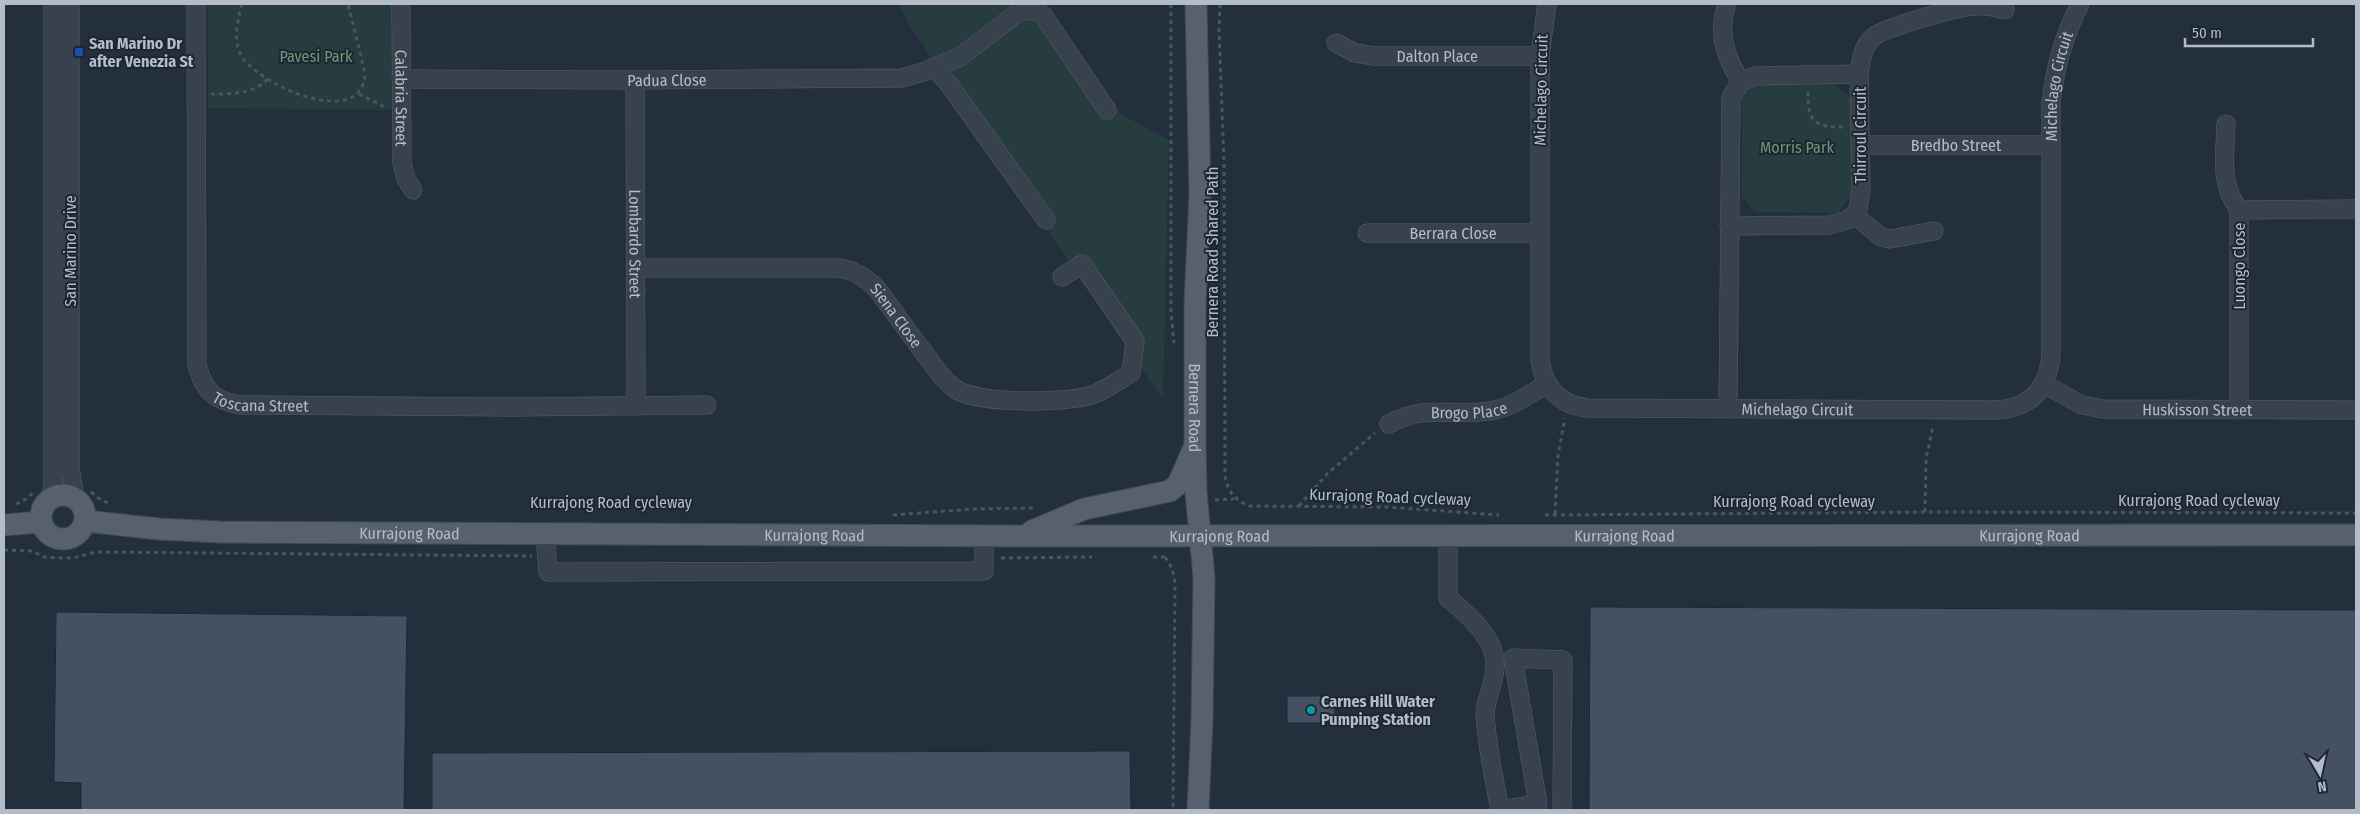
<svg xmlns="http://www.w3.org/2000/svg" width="2360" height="814" viewBox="0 0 2360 814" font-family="'Fira Sans Condensed',sans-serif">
<rect width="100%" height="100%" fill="#242f3e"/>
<g fill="#263c3f">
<polygon points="208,4 392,4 392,110 208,108"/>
<polygon points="901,4 1035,4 1121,114 1169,140 1163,400 910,26 901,9"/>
<polygon points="1755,83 1833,83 1851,98 1851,195 1838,213 1755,212 1742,197 1742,97"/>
</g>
<g fill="#455162" stroke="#1f2835">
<polygon points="1590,607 2356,610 2356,810 1589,810"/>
<polygon points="56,612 407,616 404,810 81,810 81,783 54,782"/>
<rect x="1287" y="696" width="48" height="27"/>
<polygon points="1130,751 1131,810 432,810 432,753"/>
</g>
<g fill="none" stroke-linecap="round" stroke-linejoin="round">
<defs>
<g id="minor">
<polyline points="70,4 70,467 75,498"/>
<path id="s1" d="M196,4L197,365C204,391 213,400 240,405L515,407L707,405"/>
<path id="s2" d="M401,4L402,163L406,179L413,190"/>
<path id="s3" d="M1547,4L1540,56V360C1544,387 1559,405 1587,408L1997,410C2033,408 2050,386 2051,351V102C2056,64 2063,38 2080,4"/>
<path d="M1727,4C1717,33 1725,56 1741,82"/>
<path id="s4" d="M1336,43L1355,53L1374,56H1540"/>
<polyline points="933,67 948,83 1046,220"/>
<path id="s5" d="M401,79L635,80L902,78L923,72L960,57L1020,11C1029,10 1035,10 1043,15L1107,110"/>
<path id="s6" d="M635,80L636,406"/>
<path d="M2226,124C2225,156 2219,183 2239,210"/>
<path id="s7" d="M1861,145H2050"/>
<polyline points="1854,215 1881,237 1890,239 1934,231"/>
<path d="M1729,226L1830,225L1847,220L1854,215L1858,209L1861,190L1859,74C1861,61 1862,48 1872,38C1881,28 1959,7 1975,6C1986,5 1995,7 2005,10"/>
<path id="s8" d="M1367,233H1540"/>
<path id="s9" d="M637,268H838C854,270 866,277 877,289C892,309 907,330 922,350C932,363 941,378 954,388C975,405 1066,403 1092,395C1106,390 1118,381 1131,373L1135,341L1082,264L1062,277"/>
<path id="s10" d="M2044,384L2082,405L2103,409L2356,410"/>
<polyline points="1728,409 1731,97 1741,82 1755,76 1859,74"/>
<polyline points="2239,410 2239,210 2356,209"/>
<path id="s11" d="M1389,424C1425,403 1458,418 1495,410C1514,406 1531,393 1547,384"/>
<polyline points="51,498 53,484 53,4"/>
<polyline points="545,533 548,572 984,571 984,535"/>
<path d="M1448,535V598C1468,615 1496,638 1495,666C1495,683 1485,699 1485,715C1487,747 1494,779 1500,810"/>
<polyline points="1500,810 1538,804 1513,658 1563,660 1562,810"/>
</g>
<g id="major">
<path id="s12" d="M1196,4L1200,194L1195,304V445L1196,492L1204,577L1202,720L1198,810"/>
<circle cx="63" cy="517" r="22"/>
<path id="s13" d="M85,521L159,529L220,532L1021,536L2356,535"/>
<polyline points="4,525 41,522"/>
<polyline points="1032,531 1084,509 1170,491 1178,484 1193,450"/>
</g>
</defs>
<use href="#minor" stroke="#565f6c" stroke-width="19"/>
<use href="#major" stroke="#414a57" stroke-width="23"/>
<g stroke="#44595c" stroke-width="3" stroke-dasharray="4 4" stroke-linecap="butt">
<path d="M242,4C238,19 233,38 240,53C253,83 363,133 365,73L348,4"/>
<polyline points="1171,4 1171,313 1174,343"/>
<path d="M1220,4L1219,30L1224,161L1225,476C1228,492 1234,499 1249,506L1387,507L1499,515"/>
<path d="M1808,92C1808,121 1813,127 1843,127"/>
<path d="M211,94C231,94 254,94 268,79"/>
<polyline points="359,94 385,107"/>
<polyline points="91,492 98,498 108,503"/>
<polyline points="1215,500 1234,499"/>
<polyline points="16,504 28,498 35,490"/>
<polyline points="1299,506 1327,474 1375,433"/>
<polyline points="1925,512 1926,459 1933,426"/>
<polyline points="1555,514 1558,455 1565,418"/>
<polyline points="893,515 973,509 1034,508"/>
<polyline points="1545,515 1933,512 2356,513"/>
<polyline points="4,550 32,551 44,557 61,558 73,558 96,552 532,556"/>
<polyline points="1153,557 1165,557"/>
<polyline points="1165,557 1172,568 1175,583 1173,810"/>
<polyline points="1001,558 1092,557"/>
</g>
<use href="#minor" stroke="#38414e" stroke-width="18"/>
<use href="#major" stroke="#56606e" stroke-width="21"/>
</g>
<rect fill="#1a4fb4" stroke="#1d2633" stroke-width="2" x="74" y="47" width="10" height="10" rx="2.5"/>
<circle fill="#0f9aa8" stroke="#1d2633" stroke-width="2" cx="1311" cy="710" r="5"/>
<g text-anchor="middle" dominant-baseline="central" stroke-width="4" stroke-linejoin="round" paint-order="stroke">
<g font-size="16" font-weight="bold" fill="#b4bcc9" stroke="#1d2633" text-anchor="start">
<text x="89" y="43">San Marino Dr<tspan x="89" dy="18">after Venezia St</tspan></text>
<text x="1321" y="701">Carnes Hill Water<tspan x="1321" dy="18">Pumping Station</tspan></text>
</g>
<g font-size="16" fill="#6b9a76" stroke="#1d2633">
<text x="316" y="56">Pavesi Park</text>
<text x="1797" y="147">Morris Park</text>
</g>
<g font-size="16" fill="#b4bcc9" stroke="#1d2633">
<text stroke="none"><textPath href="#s4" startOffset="104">Dalton Place</textPath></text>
<text stroke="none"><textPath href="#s5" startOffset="266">Padua Close</textPath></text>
<text stroke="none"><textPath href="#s3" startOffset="1195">Michelago Circuit</textPath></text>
<text transform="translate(1541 90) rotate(-89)">Michelago Circuit</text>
<text stroke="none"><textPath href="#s2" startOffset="94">Calabria Street</textPath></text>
<text transform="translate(1860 135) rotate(-90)">Thirroul Circuit</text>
<text stroke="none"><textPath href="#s7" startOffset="95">Bredbo Street</textPath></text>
<text stroke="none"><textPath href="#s8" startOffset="86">Berrara Close</textPath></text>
<text stroke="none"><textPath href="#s6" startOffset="164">Lombardo Street</textPath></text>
<text transform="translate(70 251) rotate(-90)">San Marino Drive</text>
<text transform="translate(1212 252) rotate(-90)">Bernera Road Shared Path</text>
<text transform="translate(2239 266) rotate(-90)">Luongo Close</text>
<text stroke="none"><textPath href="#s9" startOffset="279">Siena Close</textPath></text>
<text stroke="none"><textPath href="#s1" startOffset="445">Toscana Street</textPath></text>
<text stroke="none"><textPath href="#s12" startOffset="404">Bernera Road</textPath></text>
<text stroke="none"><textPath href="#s11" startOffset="82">Brogo Place</textPath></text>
<text stroke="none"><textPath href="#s3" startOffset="640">Michelago Circuit</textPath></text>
<text stroke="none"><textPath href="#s10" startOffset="159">Huskisson Street</textPath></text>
<text transform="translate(1390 497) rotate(2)">Kurrajong Road cycleway</text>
<text x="2199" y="500">Kurrajong Road cycleway</text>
<text x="1794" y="501">Kurrajong Road cycleway</text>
<text x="611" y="502">Kurrajong Road cycleway</text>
<text stroke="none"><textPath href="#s13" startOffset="325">Kurrajong Road</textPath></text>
<text stroke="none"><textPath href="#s13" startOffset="730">Kurrajong Road</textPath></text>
<text stroke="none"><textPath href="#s13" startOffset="1135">Kurrajong Road</textPath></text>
<text stroke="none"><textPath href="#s13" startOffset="1945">Kurrajong Road</textPath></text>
<text stroke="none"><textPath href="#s13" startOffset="1540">Kurrajong Road</textPath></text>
</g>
</g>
<rect width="2360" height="814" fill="none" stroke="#b4bcc9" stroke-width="10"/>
<g transform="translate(2320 774) rotate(171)" stroke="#1d2633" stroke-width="4" paint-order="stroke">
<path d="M0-4L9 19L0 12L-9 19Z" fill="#b4bcc9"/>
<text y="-8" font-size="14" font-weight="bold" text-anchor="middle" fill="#b4bcc9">N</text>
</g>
<path d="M2185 38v8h128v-8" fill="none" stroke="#b4bcc9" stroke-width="2.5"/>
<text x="2192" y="38" font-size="15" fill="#b4bcc9" stroke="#1d2633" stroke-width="4" paint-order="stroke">50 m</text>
</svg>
